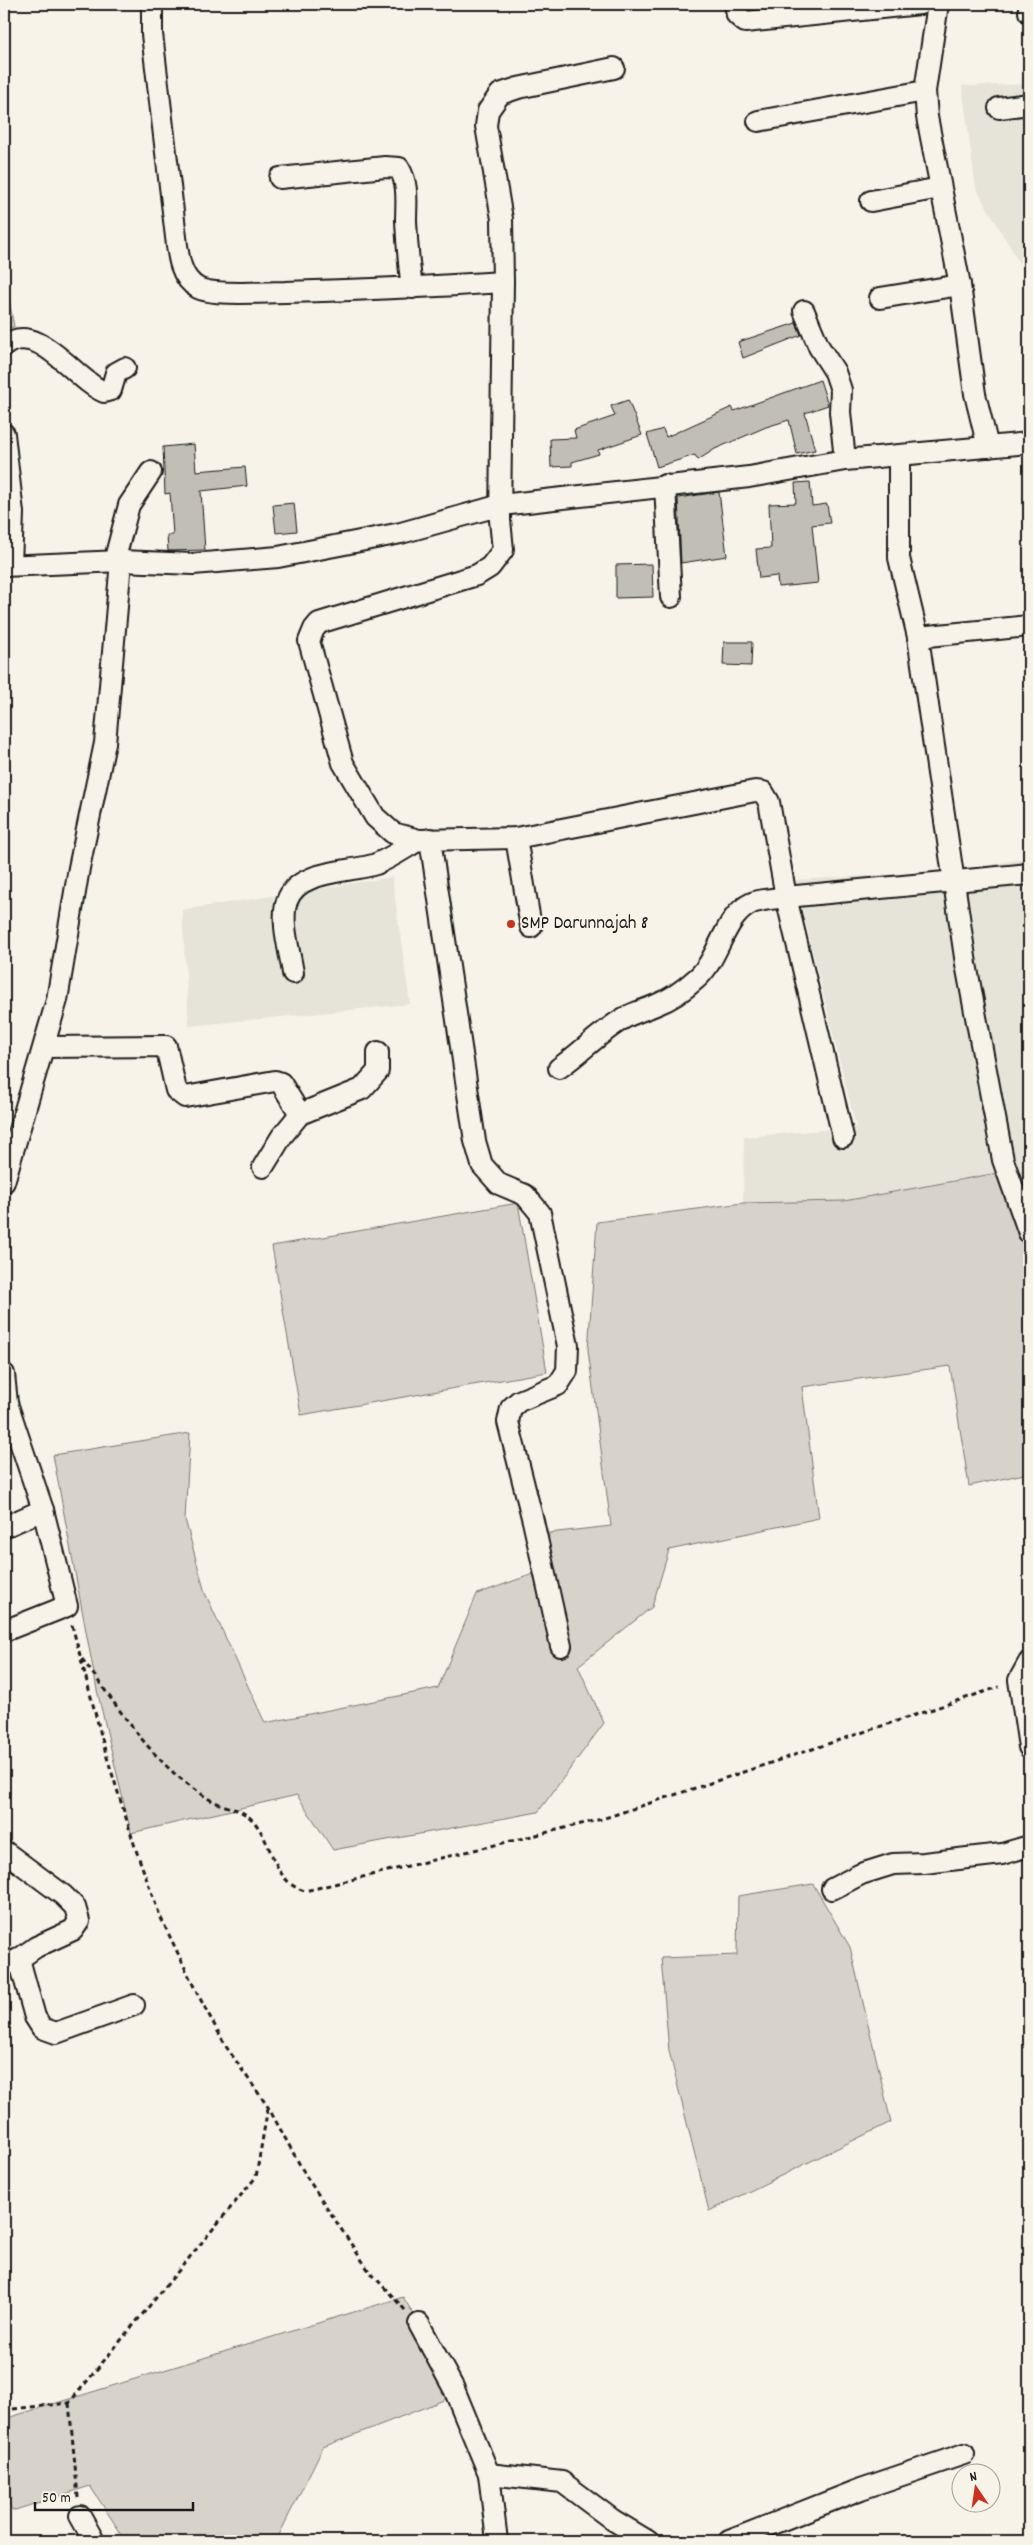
<svg xmlns="http://www.w3.org/2000/svg" width="1033" height="2545" viewBox="0 0 1033 2545" font-family="Dekko,sans-serif">
<rect width="100%" height="100%" fill="#f7f3e8"/>
<filter id="ink" filterUnits="userSpaceOnUse"><feTurbulence type="fractalNoise" baseFrequency=".02" numOctaves="2"/><feDisplacementMap in="SourceGraphic" scale="10" xChannelSelector="R" yChannelSelector="G"/><feConvolveMatrix kernelMatrix="1 2 1 2 8 2 1 2 1" color-interpolation-filters="sRGB"/></filter>
<g filter="url(#ink)">
<g fill="#e6e3d9">
<polygon points="1029,84 1029,280 976,188 962,86"/>
<polygon points="1029,857 1029,1221 1003,1172 844,1201 743,1203 744,1137 856,1127 795,880 964,870"/>
<polygon points="392,877 410,1004 189,1026 182,910"/>
</g>
<g fill="#d7d3cb" stroke="#7a7874">
<polygon points="4,272 14,327 4,328"/>
<polygon points="1003,1172 1029,1221 1029,1473 969,1486 950,1366 802,1387 819,1518 669,1550 652,1607 578,1666 604,1723 538,1812 333,1850 297,1795 131,1833 97,1690 53,1455 190,1433 185,1519 205,1593 265,1723 438,1688 477,1594 547,1569 549,1533 611,1526 588,1350 597,1222 743,1203 844,1201"/>
<polygon points="518,1203 547,1372 301,1415 272,1246"/>
<polygon points="813,1884 850,1947 891,2122 709,2211 669,2051 661,1958 737,1955 738,1896"/>
<polygon points="403,2297 462,2393 323,2447 276,2541 126,2541 90,2486 12,2511 4,2488 4,2419"/>
</g>
<g fill="#c0beb5" stroke="#1c1c1c">
<polygon points="796,323 801,335 743,358 738,342"/>
<polygon points="820,380 828,405 805,413 815,450 797,454 789,420 766,427 715,449 698,460 695,455 657,467 647,434 663,429 666,437 732,407 734,411"/>
<polygon points="628,400 642,435 598,450 599,454 572,462 572,466 551,467 550,439 576,438 574,430 615,416 611,406"/>
<polygon points="194,444 196,471 245,467 247,486 201,491 205,550 168,551 167,535 173,535 170,493 165,494 163,447"/>
<polygon points="810,482 812,506 827,504 830,523 812,525 818,583 778,587 777,576 759,578 756,549 771,548 769,504 796,503 795,483"/>
<polygon points="719,492 727,556 681,563 678,498"/>
<polygon points="294,503 297,531 276,533 273,505"/>
<polygon points="652,564 653,597 616,598 616,565"/>
<polygon points="724,642 752,642 751,666 723,665"/>
</g>
<g fill="none" stroke-linecap="round" stroke-linejoin="round">
<defs>
<g id="minor">
<path d="M152,4V34L176,237C178,255 180,278 198,288C213,296 266,292 285,292C358,290 431,287 503,282L500,520L503,550L490,567L477,575L319,623L314,629L309,641L343,763L375,817L393,833L419,840L516,838L755,791L763,792L769,802L786,897L843,1137"/>
<polyline points="735,4 737,15 745,22 920,4"/>
<polyline points="938,4 925,91 927,117 960,285 975,394 988,447"/>
<polyline points="1029,4 1029,12"/>
<polyline points="999,108 1029,104"/>
<polyline points="758,121 925,91"/>
<path d="M280,178L385,167L399,168C409,184 406,203 406,221C407,244 409,266 412,288"/>
<polyline points="871,201 940,188"/>
<polyline points="503,282 502,219 486,126 488,111 500,94 518,88 614,68"/>
<polyline points="880,298 960,285"/>
<polyline points="804,311 819,347 835,372 841,390 840,412 845,460"/>
<path d="M4,346C38,319 73,379 104,392L111,390L116,373L125,368"/>
<polyline points="4,434 13,513 11,565"/>
<polyline points="899,456 899,558 918,637 966,964 1003,1160 1029,1233"/>
<polyline points="665,485 671,597"/>
<polyline points="114,562 129,505 151,472"/>
<polyline points="4,566 121,561 193,564 278,557 401,533 501,505 749,477 845,460 1029,443"/>
<polyline points="918,637 1029,626"/>
<polyline points="516,838 531,927"/>
<polyline points="430,839 475,1141 482,1165 499,1184 525,1195 540,1213 568,1346 567,1371 558,1385 519,1401 511,1408 508,1422 533,1521 561,1646"/>
<path d="M293,973C290,952 280,921 287,901C298,869 350,873 376,864C391,858 405,848 419,840"/>
<polyline points="45,1047 166,1046 176,1090 185,1097 275,1081 281,1083 300,1114 282,1136 263,1167"/>
<path d="M559,1068C582,1052 601,1031 626,1017C636,1012 647,1009 658,1004C671,999 686,988 696,979C720,959 723,916 752,903C762,899 776,899 786,897L1029,874"/>
<polyline points="300,1114 362,1089 378,1071 378,1052"/>
<polyline points="4,1182 57,1000 79,868 105,743 121,561"/>
<polyline points="4,1374 7,1403 43,1510 67,1606 4,1631"/>
<polyline points="4,1527 43,1510"/>
<polyline points="1029,1662 1019,1680 1029,1747"/>
<polyline points="4,1851 63,1895 75,1907 79,1921 73,1930 36,1947 19,1959 4,1965"/>
<polyline points="832,1889 861,1874 893,1864 924,1863 1002,1854 1029,1846"/>
<polyline points="19,1959 35,2017 42,2028 56,2033 134,2005"/>
<polyline points="419,2324 454,2389 489,2474 497,2541"/>
<polyline points="489,2474 562,2482 613,2520 648,2541"/>
<polyline points="80,2516 94,2541"/>
<polyline points="729,2541 861,2489 964,2454"/>
</g>
</defs>
<use href="#minor" stroke="#1c1c1c" stroke-width="24"/>
<g stroke="#1c1c1c" stroke-width="3" stroke-dasharray="5 4" stroke-linecap="butt">
<polyline points="72,1625 106,1754 136,1850 160,1916 197,1993 227,2048 268,2107 306,2176 369,2271 406,2311"/>
<path d="M82,1659C111,1697 139,1742 175,1774C186,1783 198,1792 209,1799C226,1809 242,1807 255,1823C273,1845 274,1883 305,1891L602,1819L999,1687"/>
<polyline points="69,2403 78,2497"/>
<polyline points="4,2410 69,2403 256,2177 268,2107"/>
</g>
<use href="#minor" stroke="#f7f3e8" stroke-width="20"/>
</g>
</g>
<circle fill="#c8321e" stroke="#f7f3e8" stroke-width="2" cx="511" cy="924" r="5"/>
<g text-anchor="middle" dominant-baseline="central" stroke-width="4" stroke-linejoin="round" paint-order="stroke">
<g font-size="19" fill="#1c1c1c" stroke="#f7f3e8" text-anchor="start">
<text x="521" y="924">SMP Darunnajah 8</text>
</g>
</g>
<rect width="1033" height="2545" fill="none" stroke="#f7f3e8" stroke-width="20"/>
<rect x="10" y="10" width="1013" height="2525" fill="none" stroke="#1c1c1c" stroke-width="2" filter="url(#ink)"/>
<g transform="translate(976 2488) rotate(347)"><circle r="24" fill="#f7f3e8" stroke="#9f9d96"/>
<path d="M0-4L9 19L0 12L-9 19Z" fill="#c8321e"/>
<text y="-8" font-size="14" font-weight="bold" text-anchor="middle" fill="#1c1c1c">N</text>
</g>
<path d="M35 2502v8h158v-8" fill="none" stroke="#1c1c1c" stroke-width="2.5"/>
<text x="42" y="2502" font-size="15" fill="#1c1c1c" stroke="#f7f3e8" stroke-width="4" paint-order="stroke">50 m</text>
</svg>
